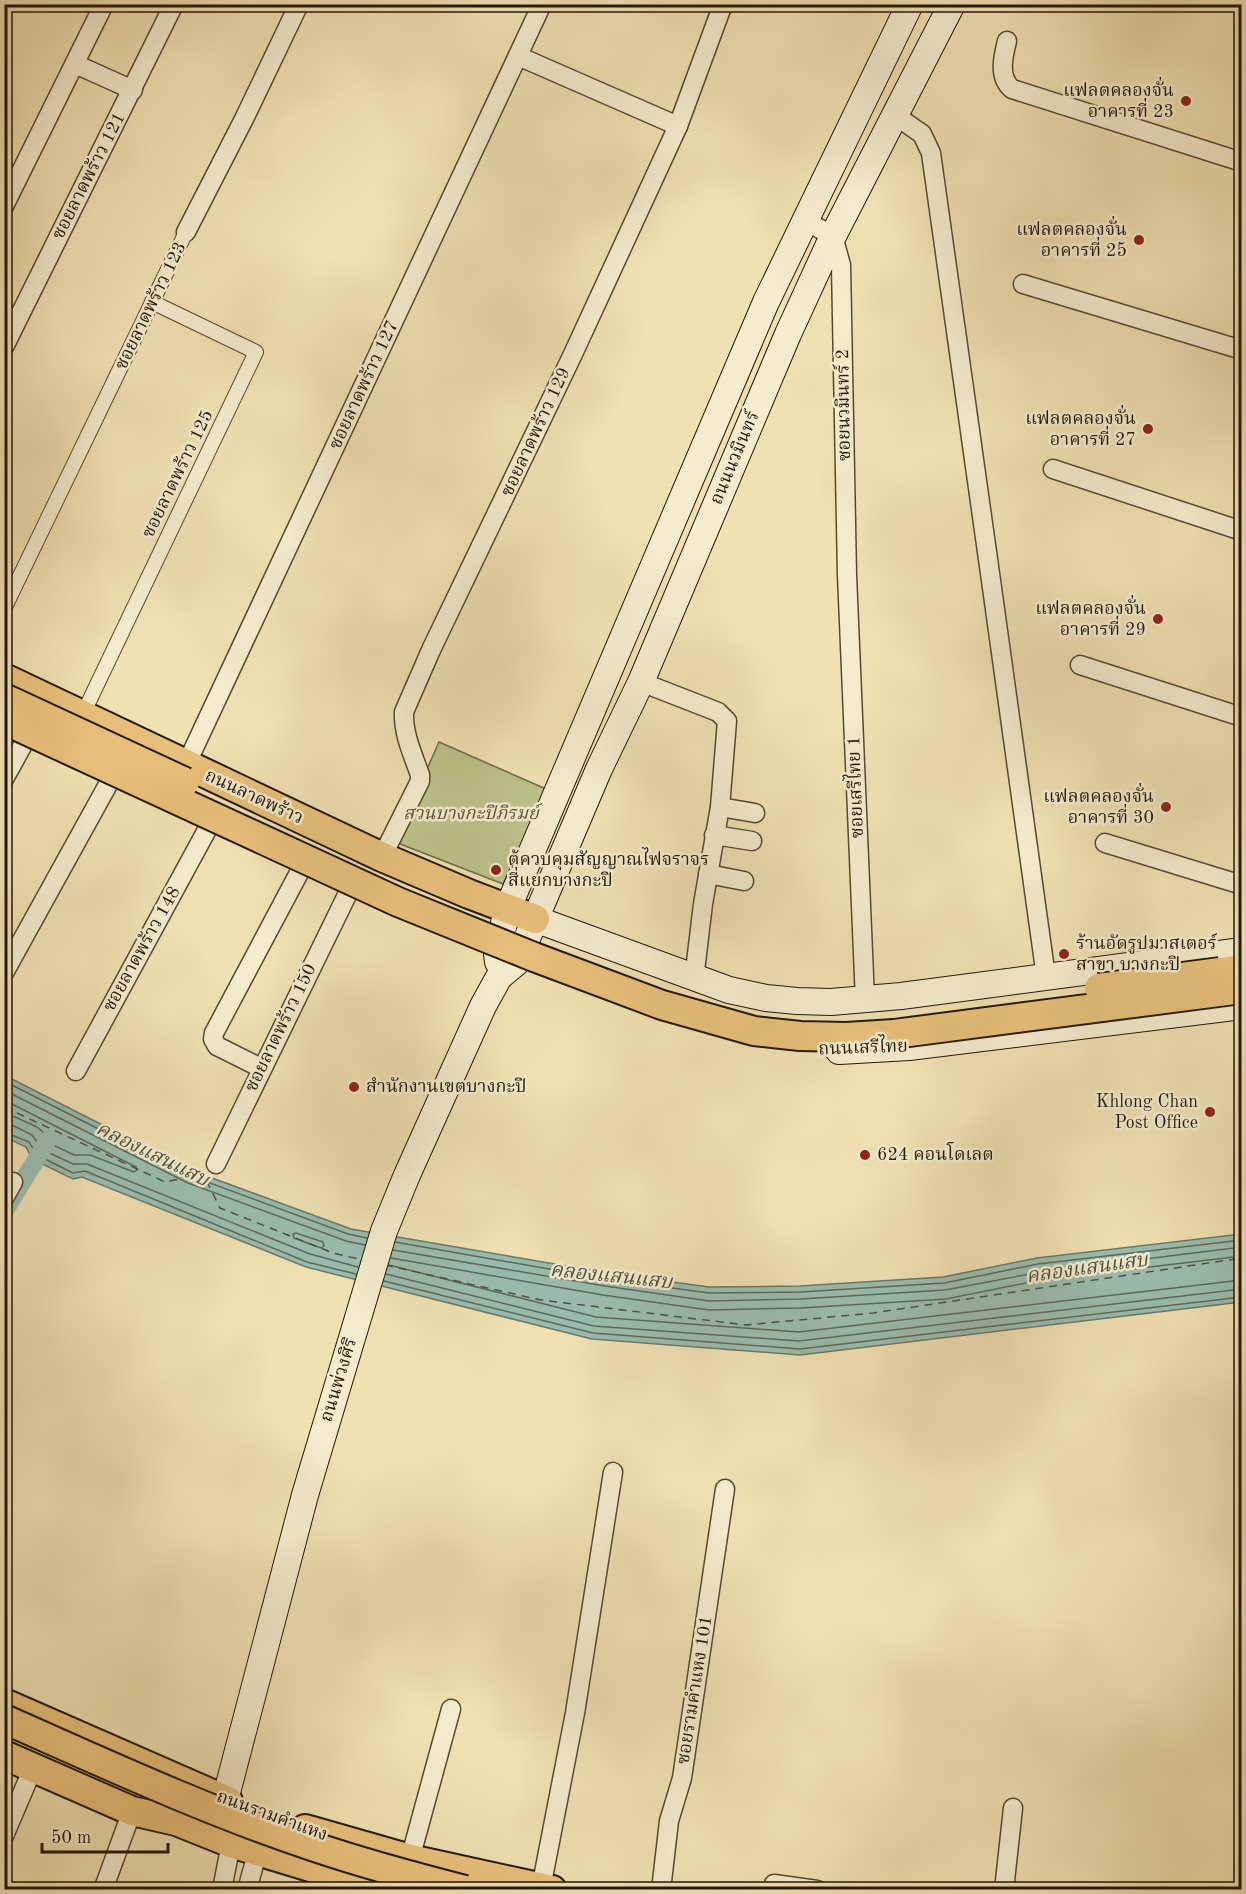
<svg xmlns="http://www.w3.org/2000/svg" width="1246" height="1894" viewBox="0 0 1246 1894" font-family="'Old Standard TT','Noto Serif Thai',serif">
<rect width="100%" height="100%" fill="#f0e1b3"/>
<filter id="stains"><feTurbulence type="fractalNoise" baseFrequency=".00333" numOctaves="4"/><feColorMatrix values="0 0 0 0 .2 0 0 0 0 .09 0 0 0 0 .02 0 0 0 .5 -.17"/></filter>
<radialGradient id="worn" r=".72"><stop offset=".6" stop-color="#630" stop-opacity="0"/><stop offset="1" stop-color="#630" stop-opacity=".3"/></radialGradient>
<polygon fill="#bcc28a" stroke="#6f6c4a" stroke-width="1.5" points="439,742 546,789 503,884 395,842"/>
<polygon fill="#9abdaf" stroke="#6a7b6d" stroke-width="1.5" points="4,1075 193,1171 351,1229 607,1273 709,1287 800,1286 943,1277 1037,1258 1241,1234 1241,1302 800,1355 592,1339 306,1267 82,1177 73,1179 32,1159 26,1147 5,1137"/>
<g fill="none" stroke-linecap="round" stroke-linejoin="round">
<g stroke="#5e6a5c" stroke-width="1.5">
<polyline points="4,1081 191,1176 348,1234 367,1238"/>
<polyline points="4,1090 188,1183 346,1241 365,1245"/>
<polyline points="4,1100 136,1167 137,1170 134,1172 90,1155 74,1155 49,1143 44,1133 37,1127 15,1117 4,1115"/>
<polyline points="4,1124 12,1125 32,1135 43,1150 73,1164 87,1164 310,1254 358,1267"/>
<polyline points="4,1132 29,1142 37,1155 73,1173 85,1171 307,1262 356,1274"/>
<polygon points="296,1233 323,1242 324,1246 321,1248 294,1238 293,1234"/>
<polyline points="395,1242 606,1279 709,1293 801,1292 944,1283 1038,1264 1242,1240"/>
<polyline points="393,1250 605,1286 709,1301 801,1299 945,1290 1040,1272 1242,1247"/>
<polyline points="391,1258 603,1295 709,1310 801,1308 946,1299 1041,1280 1242,1256"/>
<polyline points="389,1265 596,1317 799,1332 1242,1280"/>
<polyline points="386,1274 594,1326 799,1341 1242,1289"/>
<polyline points="384,1281 593,1333 800,1349 1242,1297"/>
</g>
<polyline stroke="#9abdaf" stroke-width="18" points="4,1212 48,1140"/>
<g stroke="#4c5143" stroke-width="1.5" stroke-dasharray="8 6" stroke-linecap="butt">
<polyline points="4,1107 165,1182 203,1174 220,1208 333,1253 363,1260"/>
<polyline points="385,1265 541,1300 746,1325 873,1313 1242,1258"/>
</g>
<defs>
<g id="pedestrian">
<polyline points="4,609 186,232"/>
<polyline points="82,716 256,352 152,302"/>
</g>
<g id="minor">
<path d="M1007,41C1003,57 998,77 1012,89L1242,162"/>
<polyline points="518,56 678,126"/>
<polyline points="75,64 133,90"/>
<path d="M896,116L922,134L931,153C971,428 1007,702 1046,977"/>
<polyline points="4,206 104,4"/>
<polyline points="804,220 833,236 841,265 847,575 865,1000"/>
<polyline points="186,232 245,117 299,4"/>
<polyline points="1023,284 1242,350"/>
<polyline points="4,347 174,4"/>
<polyline points="1053,469 1242,531"/>
<polyline points="1080,665 1242,717"/>
<polyline points="641,682 718,712 727,721 720,807 703,904 694,979"/>
<polyline points="186,765 542,4"/>
<polyline points="4,779 25,741"/>
<polyline points="720,807 755,813"/>
<polyline points="714,835 752,841"/>
<polyline points="1105,843 1242,885"/>
<path d="M382,857L420,781V775C413,755 403,734 404,712L431,650L573,354L678,126L723,4"/>
<polyline points="708,874 744,881"/>
<polyline points="4,973 110,781"/>
<polyline points="261,1068 217,1046 213,1039 214,1033 300,871"/>
<polyline points="76,1071 208,828"/>
<polyline points="216,1164 348,893"/>
<polyline points="4,1198 13,1182"/>
<polyline points="4,1836 33,1768"/>
<polyline points="410,1859 451,1709"/>
<polyline points="774,1884 817,1890"/>
<polyline points="541,1888 575,1713 613,1472"/>
<polyline points="103,1890 132,1811"/>
<polyline points="222,1890 231,1843"/>
<polyline points="247,1890 258,1850"/>
<polyline points="661,1890 669,1821 682,1778 725,1489"/>
<polyline points="1004,1890 1013,1808"/>
</g>
<g id="secondary">
<polyline points="535,919 729,990 766,998 797,1001 831,1002 901,996 1242,951"/>
<polyline points="498,962 497,954 507,910 766,302 910,4"/>
<polyline points="839,1051 909,1047 1242,1006"/>
<polyline points="227,1819 225,1800 305,1495 384,1231 407,1175 483,1006 499,977 517,962 599,769 641,682 788,334 833,236 952,4"/>
</g>
<g id="primary">
<polyline points="4,678 382,857 469,894 535,919"/>
<polyline points="1220,972 1242,969"/>
<polyline points="4,1703 228,1801"/>
<polyline points="4,1755 132,1811 176,1821 231,1843 386,1890"/>
<polyline points="305,1829 410,1859 552,1890"/>
</g>
</defs>
<use href="#pedestrian" stroke="#564a34" stroke-width="16"/>
<use href="#minor" stroke="#564a34" stroke-width="21"/>
<use href="#secondary" stroke="#221709" stroke-width="28"/>
<use href="#primary" stroke="#221709" stroke-width="32"/>
<use href="#pedestrian" stroke="#f5ecce" stroke-width="14"/>
<use href="#minor" stroke="#f5ecce" stroke-width="18"/>
<use href="#secondary" stroke="#f5ecce" stroke-width="26"/>
<use href="#primary" stroke="#e8c07a" stroke-width="28"/>
<defs>
<g id="primary-bridge">
<polyline points="4,698 185,782"/>
<polyline points="4,720 398,902 534,957 662,1005 754,1031 800,1036 846,1037 894,1034 1242,989"/>
<polyline points="1099,988 1220,972"/>
<path d="M4,1719C106,1764 207,1811 312,1846C362,1863 414,1877 465,1890"/>
</g>
</defs>
<use href="#primary-bridge" stroke="#221709" stroke-width="32" stroke-linecap="butt"/>
<use href="#primary-bridge" stroke="#e8c07a" stroke-width="28"/>
</g>
<g fill="#8f2418" stroke="#f5ecce" stroke-width="2">
<circle cx="1186" cy="101" r="6"/>
<circle cx="1139" cy="240" r="6"/>
<circle cx="1148" cy="429" r="6"/>
<circle cx="1158" cy="619" r="6"/>
<circle cx="1166" cy="807" r="6"/>
<circle cx="496" cy="870" r="6"/>
<circle cx="1064" cy="954" r="6"/>
<circle cx="354" cy="1087" r="6"/>
<circle cx="1210" cy="1112" r="6"/>
<circle cx="865" cy="1155" r="6"/>
</g>
<g text-anchor="middle" dominant-baseline="central" stroke-width="5" stroke-linejoin="round" paint-order="stroke">
<g font-size="18" fill="#221709" stroke="#f5ecce" text-anchor="end">
<text x="1174" y="91">แฟลตคลองจั่น<tspan x="1174" dy="21">อาคารที่ 23</tspan></text>
<text x="1127" y="230">แฟลตคลองจั่น<tspan x="1127" dy="21">อาคารที่ 25</tspan></text>
<text x="1136" y="419">แฟลตคลองจั่น<tspan x="1136" dy="21">อาคารที่ 27</tspan></text>
<text x="1146" y="609">แฟลตคลองจั่น<tspan x="1146" dy="21">อาคารที่ 29</tspan></text>
<text x="1154" y="797">แฟลตคลองจั่น<tspan x="1154" dy="21">อาคารที่ 30</tspan></text>
<text x="508" y="860" text-anchor="start">ตู้ควบคุมสัญญาณไฟจราจร<tspan x="508" dy="21">สี่แยกบางกะปิ</tspan></text>
<text x="1076" y="944" text-anchor="start">ร้านอัดรูปมาสเตอร์<tspan x="1076" dy="21">สาขา บางกะปิ</tspan></text>
<text x="366" y="1087" text-anchor="start">สำนักงานเขตบางกะปิ</text>
<text x="1198" y="1102">Khlong Chan<tspan x="1198" dy="21">Post Office</tspan></text>
<text x="877" y="1155" text-anchor="start">624 คอนโดเลต</text>
</g>
<g font-size="18" fill="#221709" stroke="#f5ecce">
<text transform="translate(89 176) rotate(-63)">ซอยลาดพร้าว 121</text>
<text transform="translate(151 306) rotate(-64)">ซอยลาดพร้าว 123</text>
<text transform="translate(364 385) rotate(-65)">ซอยลาดพร้าว 127</text>
<text transform="translate(844 405) rotate(-91)">ซอยนวมินทร์ 2</text>
<text transform="translate(536 432) rotate(-65)">ซอยลาดพร้าว 129</text>
<text transform="translate(735 458) rotate(-67)">ถนนนวมินทร์</text>
<text transform="translate(178 474) rotate(-64)">ซอยลาดพร้าว 125</text>
<text transform="translate(856 787) rotate(-92)">ซอยเสรีไทย 1</text>
<text transform="translate(254 797) rotate(25)">ถนนลาดพร้าว</text>
<text transform="translate(142 949) rotate(-61)">ซอยลาดพร้าว 148</text>
<text transform="translate(281 1028) rotate(-64)">ซอยลาดพร้าว 150</text>
<text transform="translate(863 1048) rotate(-2)">ถนนเสรีไทย</text>
<text transform="translate(339 1380) rotate(-73)">ถนนพ่วงศิริ</text>
<text transform="translate(695 1690) rotate(-81)">ซอยรามคำแหง 101</text>
<text transform="translate(272 1816) rotate(20)">ถนนรามคำแหง</text>
</g>
<g font-size="18" font-style="italic" fill="#585336" stroke="#f5ecce">
<text x="471" y="814">สวนบางกะปิภิรมย์</text>
</g>
<g font-size="20" font-style="italic" fill="#4c5143" stroke="#f5ecce">
<text transform="translate(152 1155) rotate(26)">คลองแสนแสบ</text>
<text transform="translate(1087 1269) rotate(-8)">คลองแสนแสบ</text>
<text transform="translate(611 1277) rotate(6)">คลองแสนแสบ</text>
</g>
</g>
<rect width="1246" height="1894" fill="none" stroke="#f0e1b3" stroke-width="24"/>
<rect x="6" y="6" width="1234" height="1882" fill="none" stroke="#221709" stroke-width="3"/>
<rect x="12" y="12" width="1222" height="1870" fill="none" stroke="#221709" stroke-width="1.5"/>
<path d="M42 1843v9h126v-9" fill="none" stroke="#221709" stroke-width="3"/>
<text x="51" y="1843" font-size="18" fill="#221709" stroke="#f5ecce" stroke-width="4.5" paint-order="stroke">50 m</text>
<rect width="100%" height="100%" filter="url(#stains)"/>
<rect width="100%" height="100%" fill="url(#worn)"/>
</svg>
